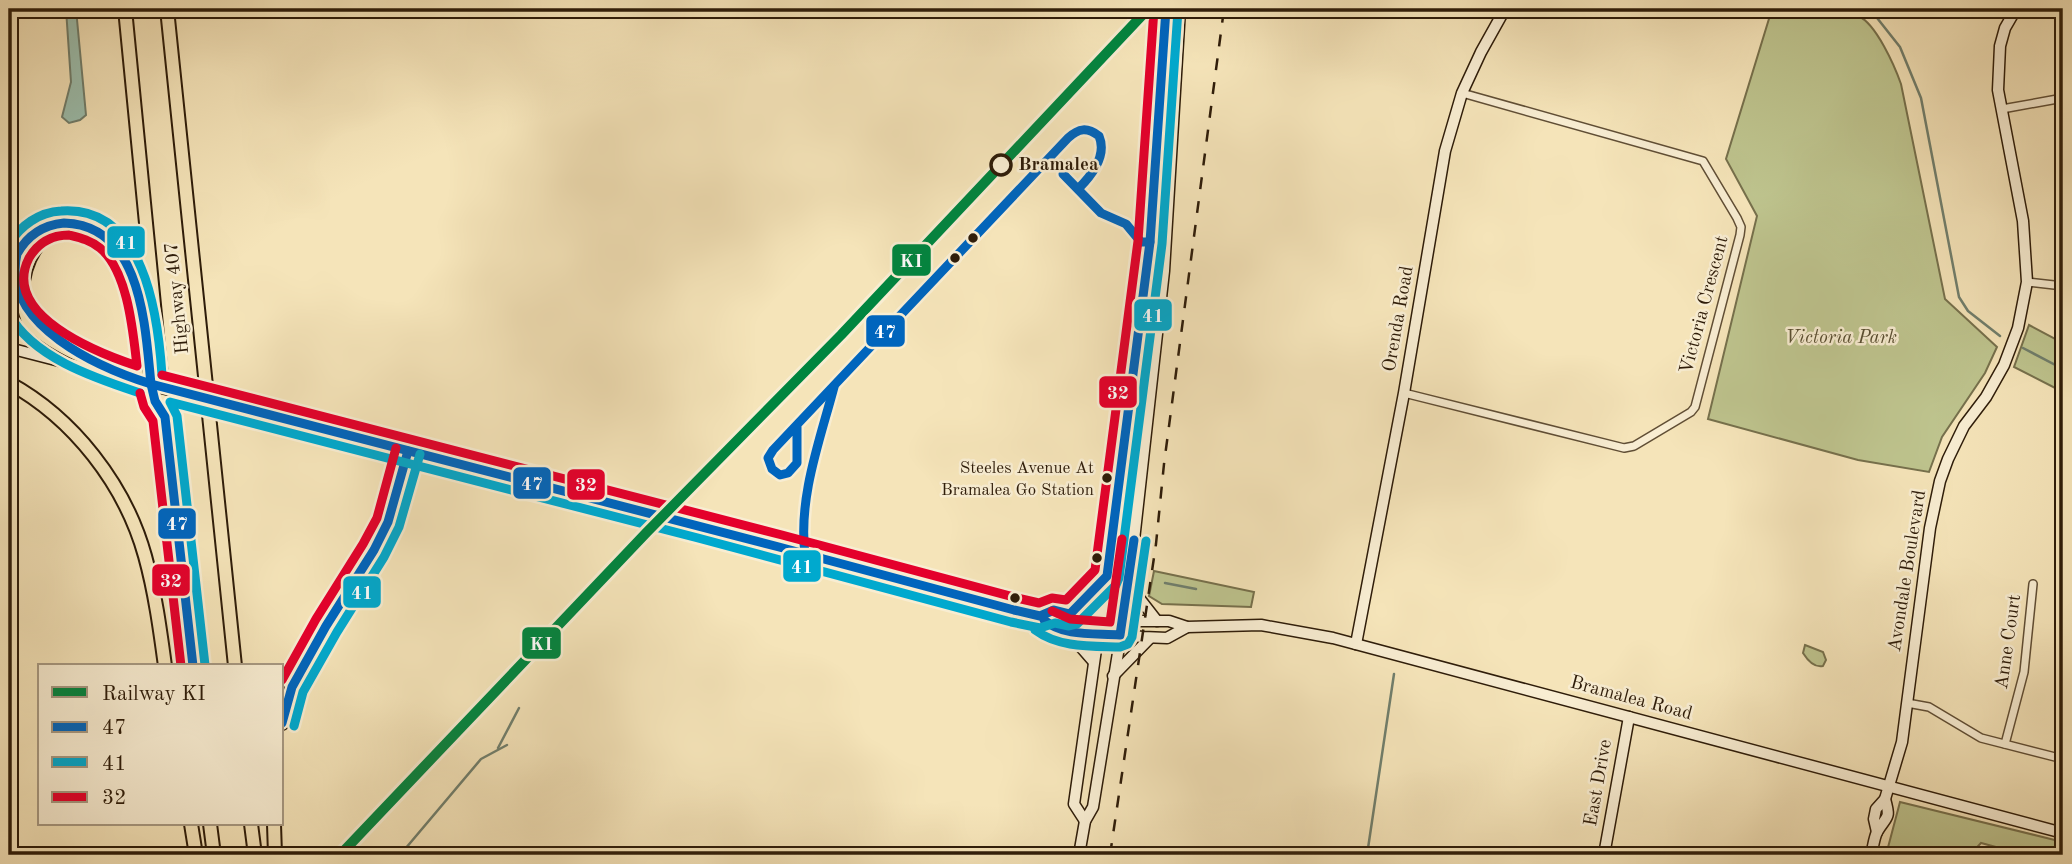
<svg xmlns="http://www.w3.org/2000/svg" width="2072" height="864" viewBox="0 0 2072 864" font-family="'Old Standard TT',serif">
<rect width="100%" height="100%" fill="#f5e4b9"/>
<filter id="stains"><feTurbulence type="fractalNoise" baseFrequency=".00286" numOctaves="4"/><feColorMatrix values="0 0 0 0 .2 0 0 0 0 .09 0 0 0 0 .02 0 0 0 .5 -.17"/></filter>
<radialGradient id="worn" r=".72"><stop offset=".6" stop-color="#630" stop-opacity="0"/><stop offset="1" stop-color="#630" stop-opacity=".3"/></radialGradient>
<g fill="#bec48e" stroke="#76704c" stroke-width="2">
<path d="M1772,9C1800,9 1832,5 1858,16C1876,23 1895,67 1901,84L1945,299L1997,347L1985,373L1942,437L1929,472L1858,460L1708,419L1757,216L1726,159Z"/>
<polygon points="2029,325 2063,343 2063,392 2014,367"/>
<polygon points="1154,571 1254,592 1251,607 1162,604 1149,596"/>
<path d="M1805,645L1823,652L1826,660L1823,666C1814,668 1808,661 1803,653Z"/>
<polygon points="1900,802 2063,842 2063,855 2025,855 1981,843 1970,855 1886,855"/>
</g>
<polygon fill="#9cbfae" stroke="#707e6c" stroke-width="2" points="66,9 76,9 86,115 80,120 69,123 62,117 71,82"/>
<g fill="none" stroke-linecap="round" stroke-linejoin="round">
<g stroke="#707e6c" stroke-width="2.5">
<polyline points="1870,9 1900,47 1921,98 1959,297 1968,311 2000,336"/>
<polyline points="2023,348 2063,369"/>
<polyline points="1165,583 1196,589"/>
<polyline points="498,748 519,708"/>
<polyline points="400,855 481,759 507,745"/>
<polyline points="1367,855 1394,674"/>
</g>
<defs>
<g id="street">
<polyline points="2002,109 2063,98"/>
<polyline points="2027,282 2063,286"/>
<polyline points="1404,393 1624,448 1634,446 1691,412 1695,407 1740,235 1741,227 1737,218 1703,161 1462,93"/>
<polyline points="1907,703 1929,707 1981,738 2063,759"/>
<polyline points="2005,744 2024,672 2033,584"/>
</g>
<g id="secondary">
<polyline points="9,348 110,374"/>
<polyline points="238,408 617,504"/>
<polyline points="710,528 1040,616 1054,610 1087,617 1137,621 1169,621 1187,627 1261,625 1333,638 2063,833"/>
<polyline points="1129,585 1157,621"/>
<polyline points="1070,614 1106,577"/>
<polyline points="1040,616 1049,626 1066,630 1143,637 1167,638 1187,627"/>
<polyline points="1066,630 1093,661"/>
<polyline points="1356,644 1404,393 1445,151 1462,93 1481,52 1505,9"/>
<polyline points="1113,676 1150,638"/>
<polyline points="1085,821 1074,804 1109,558 1150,242 1166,9"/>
<polyline points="1877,832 1874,819 1876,809 1885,799 1902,742 1930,528 1940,481 1948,459 1964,426 1986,397 2004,365 2018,328 2027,282 2023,221 1998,90 2000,46 2005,28 2016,9"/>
<polyline points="1079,855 1085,821 1093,807 1129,585 1164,271 1180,9"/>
<polyline points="1604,855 1629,717"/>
<path d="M1871,855C1873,848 1874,838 1877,832C1887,815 1891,820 1885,799"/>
</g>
<g id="highway">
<polyline points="125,9 165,417 193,666"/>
<polyline points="167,9 235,666"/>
<path d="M135,381C103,365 52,348 28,321C0,250 83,175 127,264C147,304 148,355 154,399L163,413"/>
<path d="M9,383C73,418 125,484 145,556C155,592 160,629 165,666"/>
<polyline points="282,723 292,687 326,626 374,550 388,522 408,451"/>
<polyline points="191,824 196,855"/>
<polyline points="210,824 214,855"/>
<polyline points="251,824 255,855"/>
<polyline points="274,824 275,855"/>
</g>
</defs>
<use href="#street" stroke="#604e35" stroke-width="10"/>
<use href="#secondary" stroke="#2e1c09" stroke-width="13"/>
<use href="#highway" stroke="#2e1c09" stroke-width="16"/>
<use href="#street" stroke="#f8edd2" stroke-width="7"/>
<use href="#secondary" stroke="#f8edd2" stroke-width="10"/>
<use href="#highway" stroke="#f5e4b9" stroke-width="12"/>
<g stroke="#2e1c09" stroke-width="2.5" stroke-dasharray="12 12" stroke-linecap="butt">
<polyline points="348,855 653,534 845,339 1156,9"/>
<polyline points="1110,855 1156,544 1164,464 1224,9"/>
</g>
<defs>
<g id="secondary-bridge">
<polyline points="135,381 238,408"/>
<polyline points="617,504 710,528"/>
</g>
</defs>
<use href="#secondary-bridge" stroke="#2e1c09" stroke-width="13" stroke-linecap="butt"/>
<use href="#secondary-bridge" stroke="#f8edd2" stroke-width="10"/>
<defs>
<g id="bus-1">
<polyline points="1063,174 1101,213 1126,224 1141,242 1150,242"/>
<path d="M64,223C142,225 145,326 151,384C103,369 0,326 17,254C27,236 43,225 64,223Z"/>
<polyline points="151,384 779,547 1014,610 1040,616 1054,610 1070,614 1107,576 1150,242 1166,9"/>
<polyline points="151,384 155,401 165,417 193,666"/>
<path d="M797,425V463L788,473L780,475L772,469L768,458L773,450L1068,138C1079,128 1087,127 1099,136C1107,155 1092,175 1079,188"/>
<path d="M805,554C798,498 820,440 834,387"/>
<path d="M1044,620C1064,637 1095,633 1120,635L1134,540"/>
<polyline points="282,723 292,687 326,626 374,550 388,522 408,451"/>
</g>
<g id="bus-2">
<path d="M9,244C20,226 39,212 61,211C144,205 158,314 162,375"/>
<path d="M9,314C33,358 95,378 140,393"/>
<path d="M1035,630C1059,648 1092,646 1120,647L1128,644L1132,637L1146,541"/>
<polyline points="205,665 177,416 170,402 698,538 1011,622 1040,628 1055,623 1069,626 1077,624 1116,585 1119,578 1162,244 1178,10"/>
<polyline points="294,726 303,692 337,632 384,557 399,527 420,454"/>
</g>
<g id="bus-3">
<path d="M69,235C81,238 90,240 100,248C128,271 133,332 137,366C98,353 0,315 29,258C38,243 52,235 69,235Z"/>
<polyline points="162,375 782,535 1017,598 1039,603 1052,598 1066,600 1095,570 1138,241 1154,9"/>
<polyline points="140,393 144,407 153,421 181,666"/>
<polyline points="1052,611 1070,619 1110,622 1122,539"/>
<polyline points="282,680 316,619 363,544 377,518 396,448"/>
</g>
</defs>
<use href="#bus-1" stroke="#f8edd2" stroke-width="14"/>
<use href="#bus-2" stroke="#f8edd2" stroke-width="14"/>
<use href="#bus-3" stroke="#f8edd2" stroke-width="14"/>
<use href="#bus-1" stroke="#0065bd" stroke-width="9"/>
<use href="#bus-2" stroke="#00a9ce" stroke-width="9"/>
<use href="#bus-3" stroke="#e4002b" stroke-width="9"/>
<defs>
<polyline id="rail-1" points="340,855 647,532 841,335 1148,9"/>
</defs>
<use href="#rail-1" stroke="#f8edd2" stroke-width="16"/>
<use href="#rail-1" stroke="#00853f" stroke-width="10"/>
</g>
<circle fill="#f8edd2" stroke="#2e1c09" stroke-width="3.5" cx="1001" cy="165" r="10"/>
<g fill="#2e1c09" stroke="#f8edd2" stroke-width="2.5">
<circle cx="973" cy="238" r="6"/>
<circle cx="955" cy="258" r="6"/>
<circle cx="1107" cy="478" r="6"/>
<circle cx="1097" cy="558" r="6"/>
<circle cx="1015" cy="598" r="6"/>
</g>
<g text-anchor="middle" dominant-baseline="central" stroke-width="5" stroke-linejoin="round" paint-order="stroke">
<g font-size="17" fill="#2e1c09" stroke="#f8edd2" text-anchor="end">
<text x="1094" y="468">Steeles Avenue At<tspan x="1094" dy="22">Bramalea Go Station</tspan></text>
</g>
<g font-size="19" font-weight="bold" fill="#2e1c09" stroke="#f8edd2" text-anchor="start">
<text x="1018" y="165">Bramalea</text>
</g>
<g font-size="19" fill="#2e1c09" stroke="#f8edd2">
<text transform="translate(178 298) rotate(-96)">Highway 407</text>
<text transform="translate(1705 305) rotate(-75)">Victoria Crescent</text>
<text transform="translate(1399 319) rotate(-80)">Orenda Road</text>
<text transform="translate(1908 571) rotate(-81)">Avondale Boulevard</text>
<text transform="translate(2009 642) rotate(-82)">Anne Court</text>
<text transform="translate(1631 699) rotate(15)">Bramalea Road</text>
<text transform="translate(1599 783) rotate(-80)">East Drive</text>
</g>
<g font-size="19" font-style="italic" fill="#594e31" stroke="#f8edd2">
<text x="1841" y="338">Victoria Park</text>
</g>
</g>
<g stroke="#f8edd2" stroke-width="2.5">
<rect x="106" y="225" width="40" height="34" rx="7" fill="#00a9ce"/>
<rect x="891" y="243" width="41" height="34" rx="7" fill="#00853f"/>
<rect x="1133" y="298" width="40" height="34" rx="7" fill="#00a9ce"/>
<rect x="865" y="314" width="41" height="34" rx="7" fill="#0065bd"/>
<rect x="1098" y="375" width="40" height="34" rx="7" fill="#e4002b"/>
<rect x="512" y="466" width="40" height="34" rx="7" fill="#0065bd"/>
<rect x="566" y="468" width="40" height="33" rx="7" fill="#e4002b"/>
<rect x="157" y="507" width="40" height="33" rx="7" fill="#0065bd"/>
<rect x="782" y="549" width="40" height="34" rx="7" fill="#00a9ce"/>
<rect x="151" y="563" width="40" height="34" rx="7" fill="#e4002b"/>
<rect x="342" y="575" width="40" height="34" rx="7" fill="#00a9ce"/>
<rect x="521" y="626" width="41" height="34" rx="7" fill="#00853f"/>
</g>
<g font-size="19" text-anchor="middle" font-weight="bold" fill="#fff">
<text x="126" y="249">41</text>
<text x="911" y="267">KI</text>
<text x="1153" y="322">41</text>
<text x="885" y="338">47</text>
<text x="1118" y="399">32</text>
<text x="532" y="490">47</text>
<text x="586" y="491">32</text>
<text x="177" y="530">47</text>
<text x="802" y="573">41</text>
<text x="171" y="587">32</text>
<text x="362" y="599">41</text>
<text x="541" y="650">KI</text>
</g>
<rect width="2072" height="864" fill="none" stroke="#f5e4b9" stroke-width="35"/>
<rect x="10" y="10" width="2051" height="843" fill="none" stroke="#2e1c09" stroke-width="3.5"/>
<rect x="18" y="18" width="2037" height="829" fill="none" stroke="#2e1c09" stroke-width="2"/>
<rect x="38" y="664" width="245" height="161" fill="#f8edd2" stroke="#a79982" stroke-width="2"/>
<rect x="52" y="687" width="35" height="10" fill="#00853f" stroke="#a79982" stroke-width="2"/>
<text x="102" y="700" font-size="21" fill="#2e1c09">Railway KI</text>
<rect x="52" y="722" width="35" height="10" fill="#0065bd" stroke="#a79982" stroke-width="2"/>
<text x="102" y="734" font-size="21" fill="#2e1c09">47</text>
<rect x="52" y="757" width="35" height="10" fill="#00a9ce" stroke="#a79982" stroke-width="2"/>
<text x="102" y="770" font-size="21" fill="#2e1c09">41</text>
<rect x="52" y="792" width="35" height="10" fill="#e4002b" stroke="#a79982" stroke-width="2"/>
<text x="102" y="804" font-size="21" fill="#2e1c09">32</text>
<rect width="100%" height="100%" filter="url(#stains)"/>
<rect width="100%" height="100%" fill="url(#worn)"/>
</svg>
